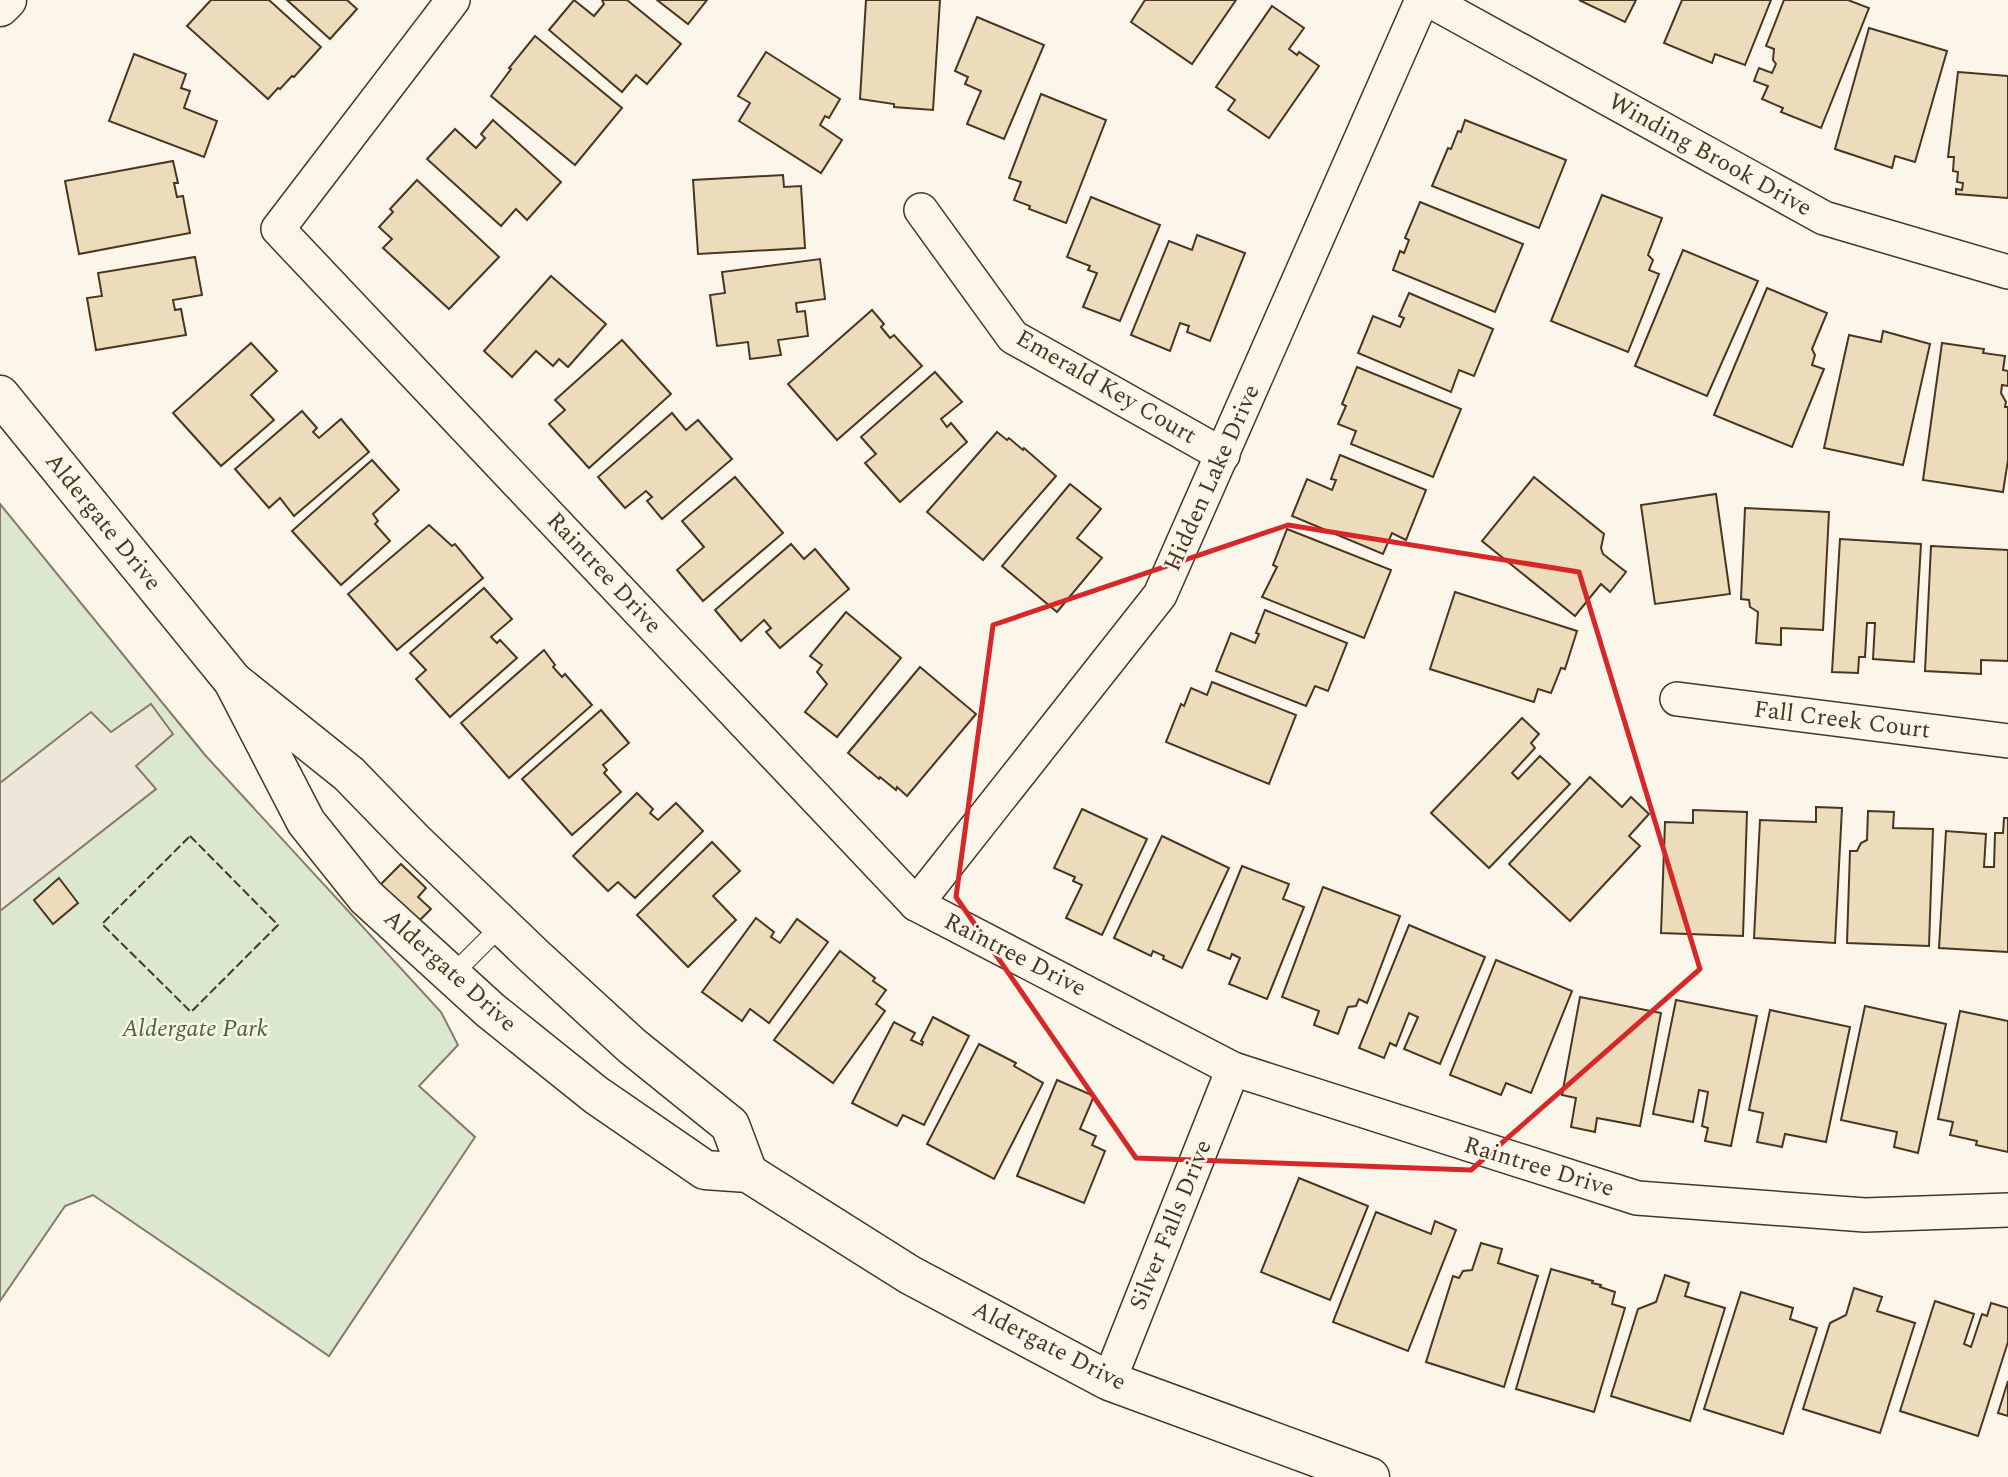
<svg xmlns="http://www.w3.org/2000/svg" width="2008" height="1477" viewBox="0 0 2008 1477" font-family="Spectral,serif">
<rect width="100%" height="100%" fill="#fbf6e9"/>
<polygon fill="#dce7d0" stroke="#887966" stroke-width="2" points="0,504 205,755 441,1012 458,1045 419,1086 475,1137 329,1356 93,1195 65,1206 0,1301"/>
<polygon fill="#ede7d9" stroke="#887966" stroke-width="2" points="151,704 173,734 136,766 156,789 0,911 0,783 91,712 111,732"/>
<g fill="#ecdcbc" stroke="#4a3520" stroke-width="2">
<polygon points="211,0 269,0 321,47 294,77 292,76 280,89 278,88 268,99 187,26"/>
<polygon points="287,0 347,0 357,9 330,39"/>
<polygon points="574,0 594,16 604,4 602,0 627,0 681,44 647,84 636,75 622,92 549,30"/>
<polygon points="657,0 707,0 688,24"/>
<polygon points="866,0 940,0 933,110 894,107 894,104 860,99"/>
<polygon points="1145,0 1236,0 1192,64 1131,22"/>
<polygon points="1579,0 1636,0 1625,22"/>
<polygon points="1682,0 1771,0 1745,65 1715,54 1712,63 1664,43"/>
<polygon points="1784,0 1848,0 1869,8 1821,128 1781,112 1783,108 1762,99 1768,86 1754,81 1759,68 1772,73 1776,64 1773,60 1774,49 1766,46"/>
<polygon points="1272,6 1304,28 1289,49 1297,55 1299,52 1319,66 1269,138 1228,110 1235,100 1216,87"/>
<polygon points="977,17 1044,45 1004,139 967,124 981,91 965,84 968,77 955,71"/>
<polygon points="1869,28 1947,51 1915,162 1895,156 1892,168 1835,149"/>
<polygon points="535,36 622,108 575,165 491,96 511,69 509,68"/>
<polygon points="766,52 840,99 829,118 825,116 820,125 842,140 821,173 739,121 750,103 738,96"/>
<polygon points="134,54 186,74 181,88 190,91 184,108 217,121 204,157 109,121"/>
<polygon points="1958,72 2008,76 2008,198 1956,194 1956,189 1962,190 1963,183 1957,182 1958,172 1953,171 1954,157 1948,157"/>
<polygon points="1041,94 1106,120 1066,223 1029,209 1030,206 1014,200 1021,182 1009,178"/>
<polygon points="493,120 561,182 527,220 516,209 501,226 427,159 455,129 476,148 485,138 481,134"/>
<polygon points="1465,120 1566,160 1539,228 1432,186 1448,148 1451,149 1458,131 1461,132"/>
<polygon points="173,161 178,183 174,183 177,197 183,196 190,233 79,254 65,181"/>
<polygon points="783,175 784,187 801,186 805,248 698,254 693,180"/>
<polygon points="417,180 499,257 449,309 383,248 392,239 379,227 393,212 390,209"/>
<polygon points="1602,195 1662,218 1648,255 1653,260 1649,270 1659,274 1628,352 1551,321"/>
<polygon points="1091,197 1160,225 1120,321 1083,307 1097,273 1088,270 1090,266 1067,257"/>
<polygon points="1420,202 1523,244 1495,312 1393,270 1400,251 1404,253 1409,240 1405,238"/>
<polygon points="1197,235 1245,253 1210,341 1187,332 1189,326 1180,323 1170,351 1131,335 1169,241 1192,250"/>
<polygon points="1683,250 1758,281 1707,396 1635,366"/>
<polygon points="195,257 202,295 173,300 175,310 181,309 186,335 96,350 87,298 102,296 98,273"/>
<polygon points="820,259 825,299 796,303 797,312 805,311 808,336 778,340 781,355 750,359 748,342 717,346 710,295 725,293 722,272"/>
<polygon points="551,276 606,324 568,367 559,359 553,366 536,351 512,377 484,351"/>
<polygon points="1767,288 1827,313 1812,349 1815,355 1812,365 1824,369 1792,447 1714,415"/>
<polygon points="1409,293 1493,329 1474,376 1459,370 1451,392 1358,353 1373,316 1400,327 1404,318 1399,316"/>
<polygon points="872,310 884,324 881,327 890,338 894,335 922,366 837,440 788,384"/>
<polygon points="1883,331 1930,344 1903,465 1824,448 1849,335 1881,342"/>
<polygon points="622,340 671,394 589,468 549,424 565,410 555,400"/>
<polygon points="251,343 277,371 251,395 274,420 221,466 173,413"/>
<polygon points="1942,343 1984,349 1983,353 2005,356 2003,370 2008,371 2008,386 2002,385 2001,393 2006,402 2005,407 2008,407 2008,460 2003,492 1923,480"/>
<polygon points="1357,367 1461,409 1433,477 1351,444 1356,431 1338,424 1346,406 1342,404"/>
<polygon points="935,372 962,402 941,419 947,427 951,423 967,442 900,502 865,463 876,454 861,437"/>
<polygon points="302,411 317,428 313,432 319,438 341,419 369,452 294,516 280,498 269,508 235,469"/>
<polygon points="672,413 686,430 698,420 732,459 662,519 647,501 652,497 646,491 625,508 598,477"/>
<polygon points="997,432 1007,440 1009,438 1023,450 1024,448 1056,476 983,560 927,512"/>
<polygon points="1340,455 1426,490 1406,540 1392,533 1383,554 1292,516 1307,479 1332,490 1336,480 1331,479"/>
<polygon points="372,460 399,490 373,514 378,521 375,524 390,541 341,585 292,531"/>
<polygon points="735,477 783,533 703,601 677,570 704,547 682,521"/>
<polygon points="1534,477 1604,534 1601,548 1603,554 1626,572 1610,592 1601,584 1575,616 1482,541"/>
<polygon points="1070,484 1101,509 1077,538 1102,558 1057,612 1002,566"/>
<polygon points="1716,494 1730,594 1655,604 1641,505"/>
<polygon points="1745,508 1829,512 1823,630 1781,628 1781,645 1756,643 1758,612 1750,607 1749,600 1741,599"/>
<polygon points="429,525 452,546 455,544 483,578 397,650 348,594"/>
<polygon points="1287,529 1391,570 1364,638 1262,597 1277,567 1273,565"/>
<polygon points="1840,539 1921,544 1914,662 1873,659 1875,623 1867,623 1865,657 1859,657 1858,673 1832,672"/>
<polygon points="791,544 804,559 815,549 849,589 780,648 766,632 771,628 764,620 741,641 715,610"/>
<polygon points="1931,546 2008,550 2008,661 1981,660 1981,674 1925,671"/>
<polygon points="484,588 512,619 491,637 497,643 500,640 517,658 450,717 416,679 426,670 410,653"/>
<polygon points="1455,592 1577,631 1565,669 1561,668 1551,693 1538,689 1534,702 1430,669"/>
<polygon points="1265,610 1347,643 1328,691 1315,686 1306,706 1216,671 1231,633 1255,643 1259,634 1256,633"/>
<polygon points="846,612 901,658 837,737 805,712 827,684 817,672 822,665 810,656"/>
<polygon points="544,650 555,665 553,667 562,677 565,674 592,705 509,778 461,723"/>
<polygon points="920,667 976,714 907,796 897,787 896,790 880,777 879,779 848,753"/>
<polygon points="1212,682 1296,715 1269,784 1166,742 1181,704 1184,706 1191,688 1207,695"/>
<polygon points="601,710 629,743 603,765 607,770 604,773 621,792 572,835 522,779"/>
<polygon points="1522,718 1539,734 1531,743 1535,748 1512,773 1518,779 1540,756 1570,784 1489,868 1431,813"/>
<polygon points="1590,777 1622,807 1631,797 1649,814 1629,836 1640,846 1570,921 1509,864"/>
<polygon points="637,793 653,809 650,813 658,820 676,803 703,831 635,898 618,882 608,891 573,856"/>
<polygon points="1816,807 1842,808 1835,943 1754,938 1760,820 1816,822"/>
<polygon points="1082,809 1147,839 1102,935 1066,918 1082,885 1073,881 1075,877 1054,868"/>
<polygon points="1693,810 1747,812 1743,936 1661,933 1665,822 1693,823"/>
<polygon points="1868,811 1894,812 1893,828 1933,829 1929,946 1847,943 1850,851 1857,851 1861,843 1867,840"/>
<polygon points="2004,818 2008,818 2008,952 1939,948 1946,831 1986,834 1984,867 1994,867 1995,833 2003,833"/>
<polygon points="1162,836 1229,868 1182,968 1163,959 1164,956 1153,951 1151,956 1114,938"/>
<polygon points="712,842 740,871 713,896 736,920 688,967 637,915"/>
<polygon points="401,864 426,888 418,897 431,909 417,923 379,886"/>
<polygon points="1242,866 1289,884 1283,899 1304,907 1267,999 1229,984 1240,958 1232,954 1230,959 1208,950"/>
<polygon points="59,878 78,903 53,924 34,900"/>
<polygon points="1323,887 1400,916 1367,1003 1359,999 1356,1006 1348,1007 1338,1034 1314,1025 1319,1011 1282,997"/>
<polygon points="756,918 774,932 771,937 780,943 797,919 828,942 769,1023 750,1009 742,1021 702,992"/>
<polygon points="1409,925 1485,957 1440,1064 1404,1049 1418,1017 1409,1013 1396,1046 1390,1043 1384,1058 1359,1048"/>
<polygon points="840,951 875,978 873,981 886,990 876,1004 885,1011 833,1083 774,1040"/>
<polygon points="1496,960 1572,991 1531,1093 1506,1083 1501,1095 1450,1075"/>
<polygon points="1580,997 1661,1013 1640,1126 1597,1118 1595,1132 1571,1127 1576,1098 1562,1095"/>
<polygon points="1676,1000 1757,1016 1731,1146 1705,1141 1708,1128 1702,1126 1708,1092 1699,1090 1693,1122 1653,1114"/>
<polygon points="1865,1006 1946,1024 1918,1153 1894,1147 1897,1132 1841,1120"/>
<polygon points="1770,1010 1850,1027 1826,1142 1785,1134 1782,1147 1757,1142 1763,1113 1749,1110"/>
<polygon points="1960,1011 2008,1021 2008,1152 1976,1145 1977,1141 1950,1135 1953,1122 1938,1119"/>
<polygon points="933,1017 969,1036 924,1125 903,1115 897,1126 852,1103 894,1022 915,1033 911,1040 922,1045 923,1042 921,1041"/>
<polygon points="979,1044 1016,1063 1014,1066 1043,1083 994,1179 927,1144"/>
<polygon points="1057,1080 1094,1096 1080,1129 1096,1136 1092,1145 1105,1151 1084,1203 1017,1176"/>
<polygon points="1299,1178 1368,1206 1330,1300 1261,1272"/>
<polygon points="1376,1212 1431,1234 1435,1221 1456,1230 1408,1351 1333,1322"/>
<polygon points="1481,1243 1502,1249 1498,1263 1538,1276 1504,1387 1426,1362 1453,1276 1459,1278 1463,1271 1472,1270"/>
<polygon points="1551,1269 1593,1281 1592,1283 1601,1285 1600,1287 1615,1292 1612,1304 1625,1308 1594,1412 1516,1389"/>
<polygon points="1665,1275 1689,1283 1685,1296 1725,1308 1690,1421 1611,1396 1638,1309 1656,1302"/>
<polygon points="1854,1288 1882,1297 1877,1311 1915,1323 1880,1433 1803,1409 1830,1323 1846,1315"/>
<polygon points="1741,1292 1793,1308 1790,1319 1817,1328 1783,1434 1704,1409"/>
<polygon points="1935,1301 1974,1314 1964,1344 1971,1347 1982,1314 1987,1316 1991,1303 2008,1308 2008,1342 1978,1436 1900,1411"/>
<polygon points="2008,1381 2008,1416 1998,1413"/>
</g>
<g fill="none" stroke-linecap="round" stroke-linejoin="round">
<defs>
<polyline id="service" points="452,975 502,925"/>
<g id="minor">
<polyline points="453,0 278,229 916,904 1233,1069 1637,1198 1865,1215 2008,1210"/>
<polyline points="1429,0 1824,218 2008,272"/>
<polyline points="921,210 1013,337 1223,455"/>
<polyline points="1677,699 2008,741"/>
<polyline points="916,904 1160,595 1422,0"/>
<polyline points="1109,1381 1233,1069"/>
</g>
<g id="tertiary">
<polyline points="0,395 233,681 349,774 414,841 535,957 632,1046 730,1125 748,1173"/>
<polyline points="233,681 306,822 366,897 490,1010 596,1095 705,1170 748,1173 910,1275 1109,1381 1370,1477"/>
</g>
<polyline id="primary" points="0,7 7,0"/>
</defs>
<use href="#service" stroke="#4a3520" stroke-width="20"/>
<use href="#minor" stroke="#4a3520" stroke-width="36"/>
<use href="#tertiary" stroke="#4a3520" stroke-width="41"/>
<use href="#primary" stroke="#4a3520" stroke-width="41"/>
<use href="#service" stroke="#fbf6e9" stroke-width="18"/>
<use href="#minor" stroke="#fbf6e9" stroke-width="33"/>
<use href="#tertiary" stroke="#fbf6e9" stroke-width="38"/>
<use href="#primary" stroke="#fbf6e9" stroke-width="38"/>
<polygon stroke="#4a3520" stroke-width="2" stroke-dasharray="9 3.5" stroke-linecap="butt" points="190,836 278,925 191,1012 102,924"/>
</g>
<path fill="none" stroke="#d62828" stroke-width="5" stroke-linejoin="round" d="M1288,525L1579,572L1700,969L1471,1170L1136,1158L956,897L993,625Z"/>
<g text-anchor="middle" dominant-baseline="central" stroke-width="5" stroke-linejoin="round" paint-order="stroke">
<g font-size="24" fill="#4a3520" stroke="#fbf6e9">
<text transform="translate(1710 155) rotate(29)">Winding Brook Drive</text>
<text transform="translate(1106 387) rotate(30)">Emerald Key Court</text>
<text transform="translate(1212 478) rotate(-66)">Hidden Lake Drive</text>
<text transform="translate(103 522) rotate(51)">Aldergate Drive</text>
<text transform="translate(604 573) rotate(47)">Raintree Drive</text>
<text transform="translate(1842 720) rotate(7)">Fall Creek Court</text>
<text transform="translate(1015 955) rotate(27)">Raintree Drive</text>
<text transform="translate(450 971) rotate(42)">Aldergate Drive</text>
<text transform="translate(1539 1167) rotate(17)">Raintree Drive</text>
<text transform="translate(1171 1225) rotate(-68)">Silver Falls Drive</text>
<text transform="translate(1049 1346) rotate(27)">Aldergate Drive</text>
</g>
<g font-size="24" font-style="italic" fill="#436837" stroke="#fbf6e9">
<text x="195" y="1029">Aldergate Park</text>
</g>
</g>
</svg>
